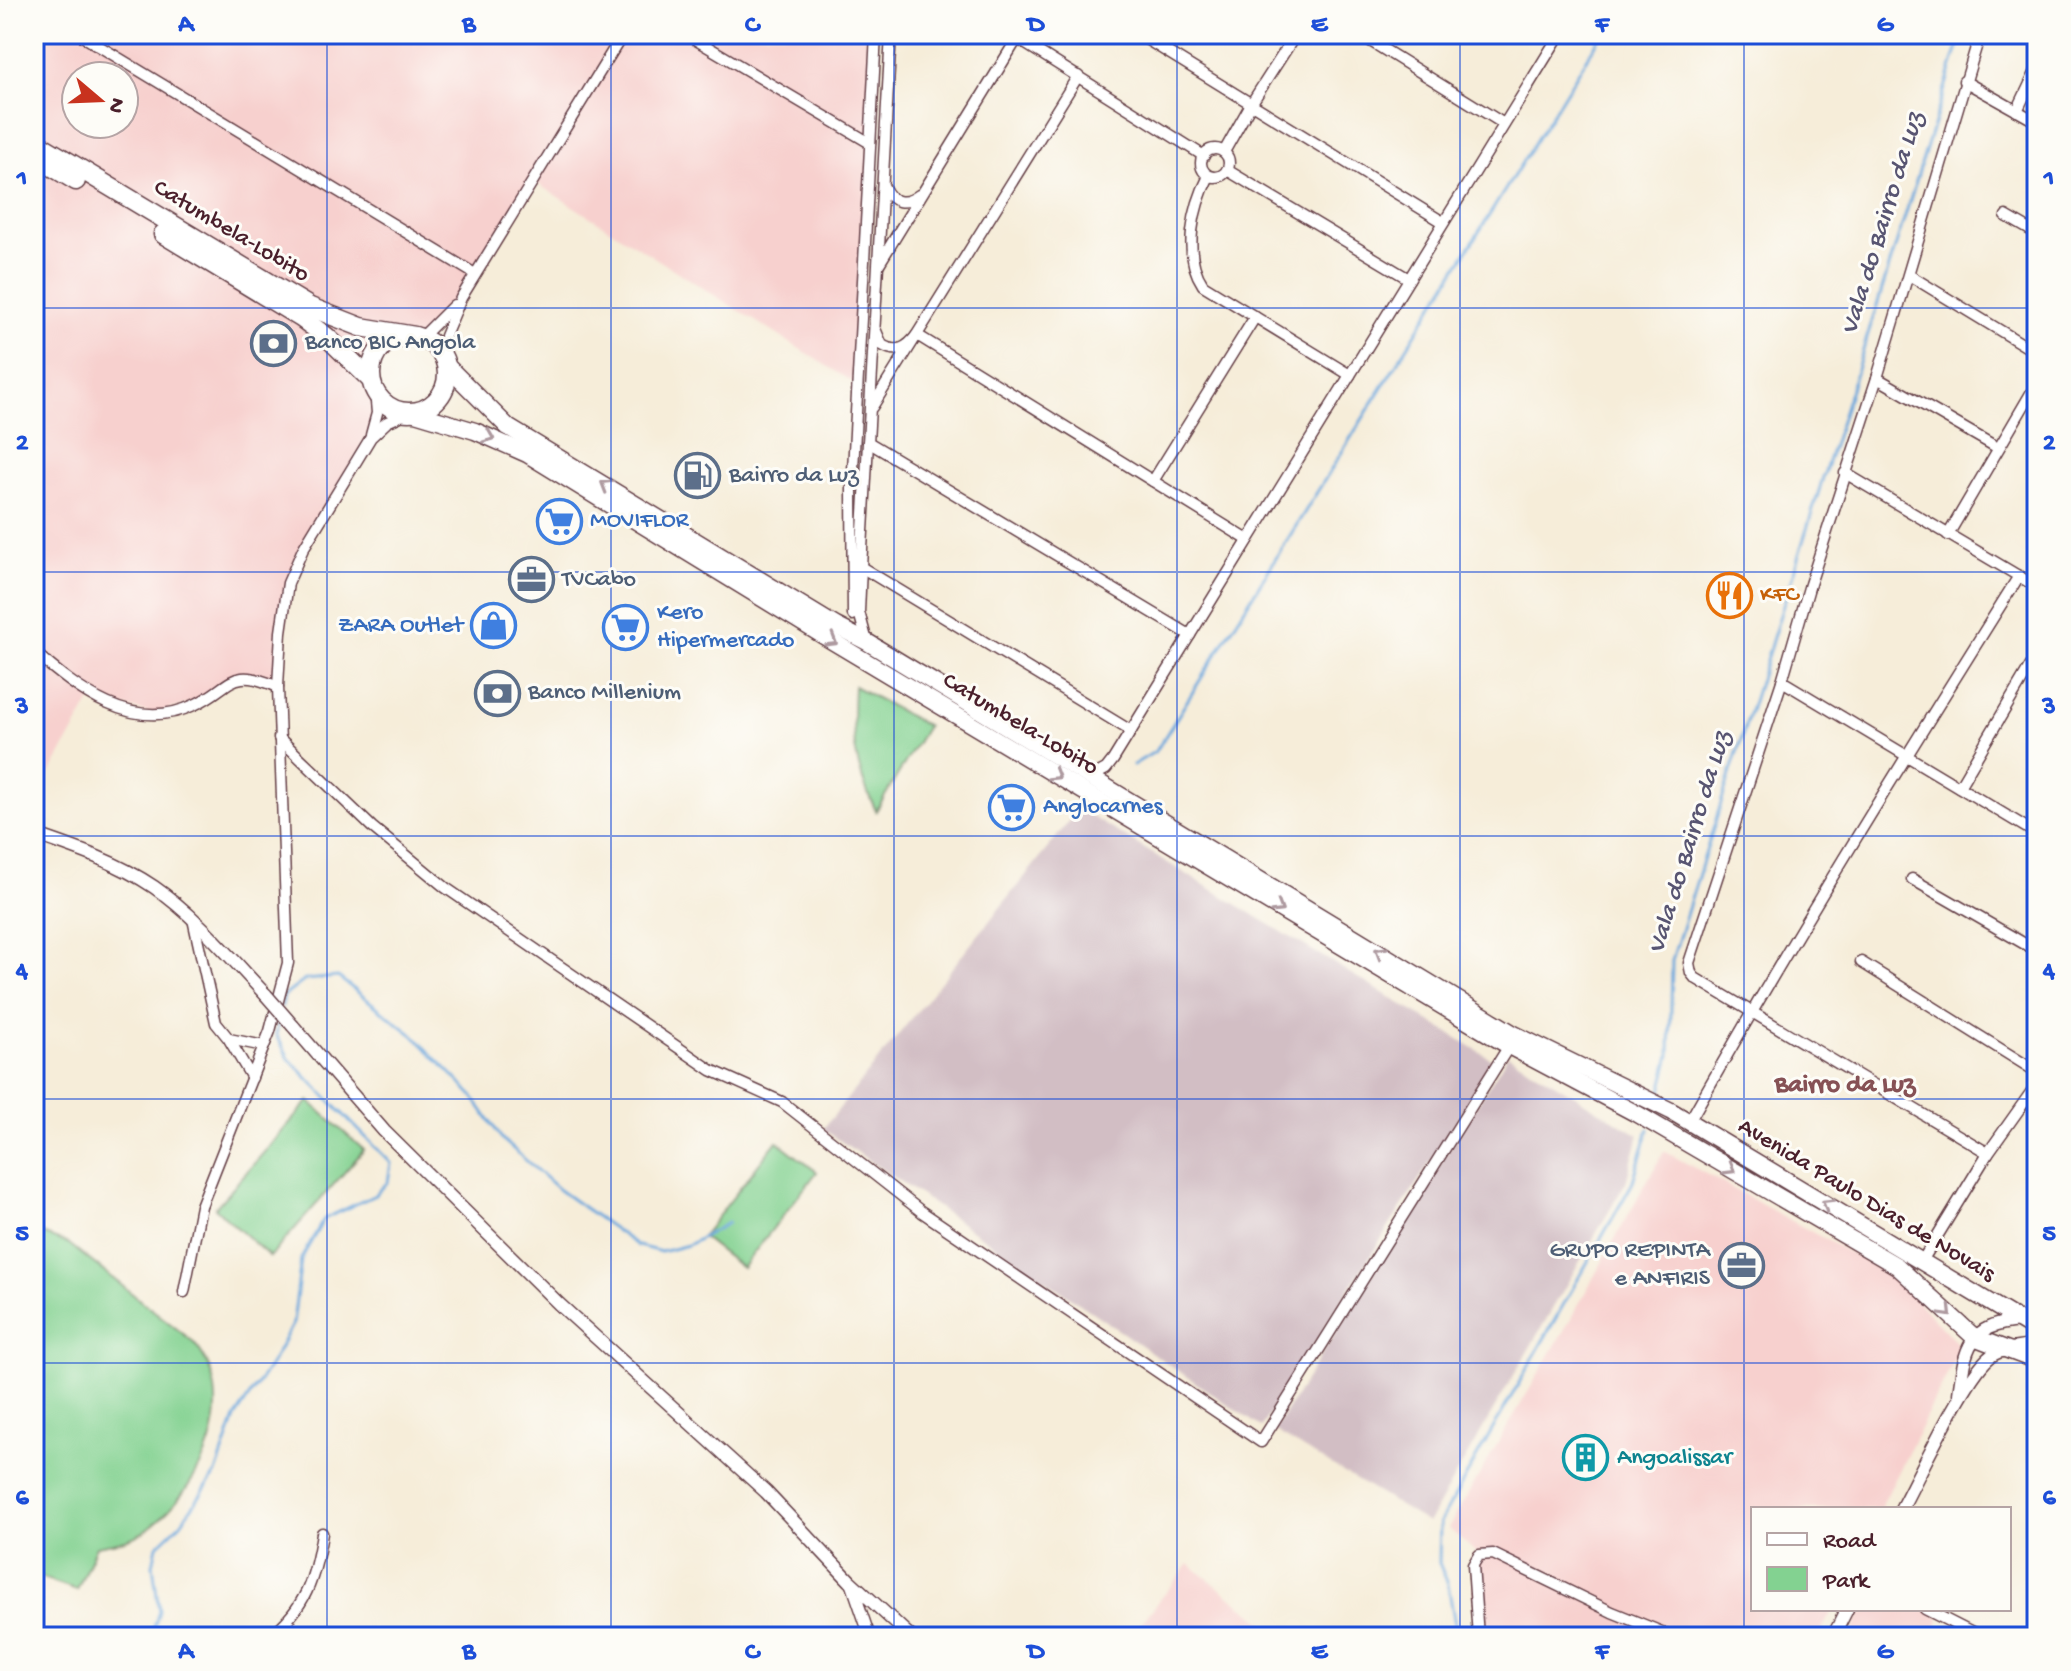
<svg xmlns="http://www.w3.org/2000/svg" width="2071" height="1671" viewBox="0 0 2071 1671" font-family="'Gochi Hand',sans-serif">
<rect width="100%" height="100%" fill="#fdfcf7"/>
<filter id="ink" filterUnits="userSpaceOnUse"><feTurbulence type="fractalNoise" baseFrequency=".0125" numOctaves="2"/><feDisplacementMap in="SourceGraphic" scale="16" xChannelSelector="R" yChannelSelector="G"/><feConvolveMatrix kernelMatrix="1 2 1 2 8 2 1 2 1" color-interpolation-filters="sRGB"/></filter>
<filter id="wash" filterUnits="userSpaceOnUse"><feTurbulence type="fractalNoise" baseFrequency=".006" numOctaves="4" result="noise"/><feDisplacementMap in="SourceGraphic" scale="32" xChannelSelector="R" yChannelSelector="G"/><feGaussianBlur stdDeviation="1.8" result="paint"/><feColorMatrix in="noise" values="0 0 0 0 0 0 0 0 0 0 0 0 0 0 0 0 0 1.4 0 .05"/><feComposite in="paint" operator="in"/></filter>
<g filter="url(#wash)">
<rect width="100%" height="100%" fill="#f6edd9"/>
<g fill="#f7d0ce" fill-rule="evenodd">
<path d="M34,34H876L857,385L533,181L461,298L422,337L392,340L375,357L371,368L375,421L294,566L278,687L243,677L209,697L155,714L92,699L34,802ZM76,76H124V124H76Z"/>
<polygon points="1664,1151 1894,1277 1961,1347 1880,1509 1753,1509 1753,1609 1833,1609 1818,1637 1478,1637 1474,1588 1479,1555 1448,1528 1562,1334"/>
<polygon points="1189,1564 1282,1637 1130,1637"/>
<polygon points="1863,1609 1925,1609 1939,1617 1935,1637 1850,1637"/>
</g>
<g fill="#d2bec4">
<polygon points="1079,809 1495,1061 1261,1427 823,1129"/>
<polygon points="1508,1055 1639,1135 1626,1182 1428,1523 1274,1431"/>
</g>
<g fill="#83d291" stroke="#66785e" stroke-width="2">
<path d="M854,686L927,726L876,811C854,766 851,735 854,686Z"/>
<polygon points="309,1101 364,1150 270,1257 215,1208"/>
<polygon points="777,1141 817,1172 742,1268 702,1237"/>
<path d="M34,1231L69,1244L191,1340C245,1397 203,1487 149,1528C134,1540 114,1543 96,1546L77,1590L34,1575Z"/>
</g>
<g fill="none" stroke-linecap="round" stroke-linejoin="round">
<g stroke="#6ca7dc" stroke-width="3">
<polyline points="1133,765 1156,751 1602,34"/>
<polyline points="282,1006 284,996 305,980 338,977 413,1035 472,1095 502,1139 559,1190 638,1246 661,1252 688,1245 728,1223"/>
<polyline points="1659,1099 1670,1055 1672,960 1962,34"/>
<polyline points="151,1637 159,1611 153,1565 157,1546 181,1523 216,1473 235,1418 272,1362 293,1323 301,1259 324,1219 375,1195 388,1182 391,1163 289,1059 276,1034 280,1018"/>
<polyline points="1457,1637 1448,1584 1439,1563 1440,1522 1632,1184 1649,1129"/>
</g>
</g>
</g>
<g filter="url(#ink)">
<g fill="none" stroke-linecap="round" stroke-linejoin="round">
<defs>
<g id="minor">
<polyline points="79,34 475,274"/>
<polyline points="686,34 870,143"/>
<polyline points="1010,34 1204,156"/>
<polyline points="1138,34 1443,222"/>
<polyline points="1359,34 1504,124"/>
<polyline points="1980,34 1877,378 1810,584 1782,681 1689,963 1691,973 1695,978 1988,1153"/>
<polyline points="1964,81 2037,122"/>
<polyline points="2017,111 2037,69"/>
<circle cx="1215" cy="163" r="14"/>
<polyline points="1224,152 1251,104 1296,34"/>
<polyline points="1227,170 1409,279"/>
<path d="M1209,176C1193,207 1182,254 1203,285L1350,375"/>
<path d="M884,187C891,203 905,206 919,195"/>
<polyline points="2006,216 2037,234"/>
<polyline points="879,264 1020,34"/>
<polyline points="1909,275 2037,353"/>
<path d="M876,331L882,345C897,354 907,348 917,335L1248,540"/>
<polyline points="422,337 454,305"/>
<polyline points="443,356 445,336 461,298 623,34"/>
<polyline points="1877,378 1998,448"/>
<polyline points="872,407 1078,76"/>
<polyline points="371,435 377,413 375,391"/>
<polyline points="868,442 1190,635"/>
<polyline points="1845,473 2037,587"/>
<polyline points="1153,481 1255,317"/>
<polyline points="1948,535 2037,383"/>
<polyline points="861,567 1131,731"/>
<polyline points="853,615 852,489 876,34"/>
<polyline points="867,642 859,612 861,567 891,34"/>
<path d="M34,652C78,690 133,734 194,705C233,687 229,665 278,687"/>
<polyline points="1782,681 2037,834"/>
<polyline points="279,738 372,827 446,888 711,1070 782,1102 922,1212 1261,1442 1509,1046"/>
<polyline points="1093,776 1106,769 1113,760 1560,34"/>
<polyline points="1959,787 2037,655"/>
<polyline points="1912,879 2037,951"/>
<polyline points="193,919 216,1023 229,1039 264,1046"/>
<polyline points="1861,962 2037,1072"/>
<polyline points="230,1041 252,1078"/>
<path d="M1689,1122C1793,937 1906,756 2019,576"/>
<polyline points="1922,1261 1988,1153 2037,1084"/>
<polyline points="184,1292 201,1206 270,1031 288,963 278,687 281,632 288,583 303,549 371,437 387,422 409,412"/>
<polyline points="851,1582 870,1637"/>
<polyline points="1925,1609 1980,1637"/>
<path d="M269,1637C306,1608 315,1578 322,1533"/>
<polyline points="1478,1637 1473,1565 1479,1555 1493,1554 1612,1612 1674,1637"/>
</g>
<g id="tertiary">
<path d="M34,834C75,848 117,862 154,887C196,916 230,957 266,995"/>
<polyline points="293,1026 384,1131 559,1304 766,1492 850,1581 911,1637"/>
<path d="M1959,1394C1965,1348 1968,1325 2020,1321"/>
<path d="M1901,1509C1918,1478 1969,1367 1994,1354C2007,1347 2023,1349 2037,1344"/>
<polyline points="1833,1637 1847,1609"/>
</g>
<g id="primary">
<polyline points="447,366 508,427 836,626 867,642 1514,1034 1671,1111 2037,1331"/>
<polyline points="415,413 475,431 527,454 822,635 1509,1046 1637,1114 1897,1266 1974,1337 2037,1361"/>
</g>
<g id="trunk">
<polyline points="34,141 310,307 361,327 415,336"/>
<polyline points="34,156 76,181"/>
<polyline points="163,234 301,318 327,337 371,380"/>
<circle cx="409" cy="374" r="38"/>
</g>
</defs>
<use href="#minor" stroke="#643e45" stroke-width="13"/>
<use href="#tertiary" stroke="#643e45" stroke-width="15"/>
<use href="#primary" stroke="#643e45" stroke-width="19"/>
<use href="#trunk" stroke="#643e45" stroke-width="21"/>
<use href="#minor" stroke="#fff" stroke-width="10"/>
<use href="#tertiary" stroke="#fff" stroke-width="12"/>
<use href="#primary" stroke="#fff" stroke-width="16"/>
<use href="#trunk" stroke="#fff" stroke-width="18"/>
<defs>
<polyline id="tertiary-bridge" points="266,995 293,1026"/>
</defs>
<use href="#tertiary-bridge" stroke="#643e45" stroke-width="15" stroke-linecap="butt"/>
<use href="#tertiary-bridge" stroke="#fff" stroke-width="12"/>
</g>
<defs><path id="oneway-chevron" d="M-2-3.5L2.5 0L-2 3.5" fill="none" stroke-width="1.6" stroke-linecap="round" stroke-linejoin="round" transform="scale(2)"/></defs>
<g stroke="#ae9aa0">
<use href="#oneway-chevron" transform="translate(489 437) rotate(22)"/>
<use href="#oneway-chevron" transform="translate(606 485) rotate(-149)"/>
<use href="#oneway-chevron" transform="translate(832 641) rotate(31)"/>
<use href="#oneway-chevron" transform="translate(1055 775) rotate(31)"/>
<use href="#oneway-chevron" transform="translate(1278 908) rotate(31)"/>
<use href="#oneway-chevron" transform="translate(1380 952) rotate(-149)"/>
<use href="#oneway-chevron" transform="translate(1730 1169) rotate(31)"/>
<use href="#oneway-chevron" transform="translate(1827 1204) rotate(-149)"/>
<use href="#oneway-chevron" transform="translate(1947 1312) rotate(46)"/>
</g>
</g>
<path fill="none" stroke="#1d4ed8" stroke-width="2" stroke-opacity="0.55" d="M327,34V1637M611,34V1637M894,34V1637M1177,34V1637M1460,34V1637M1744,34V1637M34,308H2037M34,572H2037M34,836H2037M34,1099H2037M34,1363H2037"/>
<defs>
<symbol id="bank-ring" viewBox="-11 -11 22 22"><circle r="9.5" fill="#fdfcf7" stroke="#5c6f8a" stroke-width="1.5"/><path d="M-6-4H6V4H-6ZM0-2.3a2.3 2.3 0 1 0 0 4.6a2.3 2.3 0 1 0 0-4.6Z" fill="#5c6f8a"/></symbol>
<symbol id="fuel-ring" viewBox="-11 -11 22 22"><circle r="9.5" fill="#fdfcf7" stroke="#5c6f8a" stroke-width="1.5"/><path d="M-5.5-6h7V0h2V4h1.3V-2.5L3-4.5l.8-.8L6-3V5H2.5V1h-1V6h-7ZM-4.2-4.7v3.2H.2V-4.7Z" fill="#5c6f8a"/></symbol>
<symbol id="supermarket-ring" viewBox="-11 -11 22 22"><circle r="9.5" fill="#fdfcf7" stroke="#3f7fe0" stroke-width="1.5"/><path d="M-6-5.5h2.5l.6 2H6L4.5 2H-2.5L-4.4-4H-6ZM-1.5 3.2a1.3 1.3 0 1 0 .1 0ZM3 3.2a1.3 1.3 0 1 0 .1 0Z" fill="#3f7fe0"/></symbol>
<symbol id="office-ring" viewBox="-11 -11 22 22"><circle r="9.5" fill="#fdfcf7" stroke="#5c6f8a" stroke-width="1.5"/><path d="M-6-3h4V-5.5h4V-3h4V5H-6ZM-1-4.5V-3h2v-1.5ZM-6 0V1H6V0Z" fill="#5c6f8a"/></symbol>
<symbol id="restaurant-ring" viewBox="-11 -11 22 22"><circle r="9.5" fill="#fdfcf7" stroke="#e8710a" stroke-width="1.5"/><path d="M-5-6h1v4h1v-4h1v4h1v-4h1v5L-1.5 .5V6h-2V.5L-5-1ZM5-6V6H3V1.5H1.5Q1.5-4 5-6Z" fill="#e8710a"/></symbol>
<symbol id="shop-ring" viewBox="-11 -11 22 22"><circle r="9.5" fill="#fdfcf7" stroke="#3f7fe0" stroke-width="1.5"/><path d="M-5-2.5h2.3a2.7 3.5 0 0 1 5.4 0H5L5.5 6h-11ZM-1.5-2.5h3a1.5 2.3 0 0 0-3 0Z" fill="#3f7fe0"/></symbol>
<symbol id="building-ring" viewBox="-11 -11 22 22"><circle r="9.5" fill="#fdfcf7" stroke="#0f9aa8" stroke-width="1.5"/><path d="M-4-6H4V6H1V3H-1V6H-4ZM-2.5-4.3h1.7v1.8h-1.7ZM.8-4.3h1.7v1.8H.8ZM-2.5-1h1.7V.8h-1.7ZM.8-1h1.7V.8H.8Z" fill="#0f9aa8"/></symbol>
</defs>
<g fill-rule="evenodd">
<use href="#bank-ring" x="248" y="318" width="51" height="51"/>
<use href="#fuel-ring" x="672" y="450" width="51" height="51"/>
<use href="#supermarket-ring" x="534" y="496" width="51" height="51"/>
<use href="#office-ring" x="506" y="554" width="51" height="51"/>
<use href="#restaurant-ring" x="1704" y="570" width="51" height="51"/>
<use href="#shop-ring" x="468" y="600" width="51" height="51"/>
<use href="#supermarket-ring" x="600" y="602" width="51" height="51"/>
<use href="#bank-ring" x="472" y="668" width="51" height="51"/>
<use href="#supermarket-ring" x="986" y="782" width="51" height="51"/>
<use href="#office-ring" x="1716" y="1240" width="51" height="51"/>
<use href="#building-ring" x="1560" y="1432" width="51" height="51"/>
</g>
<g text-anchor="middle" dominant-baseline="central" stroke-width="6" stroke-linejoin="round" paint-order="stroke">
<g font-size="24" fill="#4a1f2b" stroke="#fdfcf7">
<text transform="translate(231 232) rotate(31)">Catumbela-Lobito</text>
<text transform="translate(1020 725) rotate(31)">Catumbela-Lobito</text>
<text transform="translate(1866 1201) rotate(31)">Avenida Paulo Dias de Novais</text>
</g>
<g font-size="24" fill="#4e5e75" stroke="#fdfcf7" text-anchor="start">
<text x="305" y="343">Banco BIC Angola</text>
<text x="729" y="476">Bairro da Luz</text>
<text x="562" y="580">TVCabo</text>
<text x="528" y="693">Banco Millenium</text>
<text x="1710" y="1251" text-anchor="end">GRUPO REPINTA<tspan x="1710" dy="28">e ANFIRIS</tspan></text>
</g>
<g font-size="24" fill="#366cbe" stroke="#fdfcf7" text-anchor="start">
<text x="590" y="521">MOVIFLOR</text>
<text x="657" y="613">Kero<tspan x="657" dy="28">Hipermercado</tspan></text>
<text x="463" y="626" text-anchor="end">ZARA Outlet</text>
<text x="1043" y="807">Anglocarnes</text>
</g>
<g font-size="24" fill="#c56008" stroke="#fdfcf7" text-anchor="start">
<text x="1760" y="595">KFC</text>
</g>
<g font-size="24" fill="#0d838f" stroke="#fdfcf7" text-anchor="start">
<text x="1617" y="1458">Angoalissar</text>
</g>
<g font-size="26" font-style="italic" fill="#585572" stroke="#fdfcf7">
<text transform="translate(1884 224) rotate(-73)">Vala do Bairro da Luz</text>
<text transform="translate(1691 843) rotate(-73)">Vala do Bairro da Luz</text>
</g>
<g font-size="26" font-weight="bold" fill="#865155" stroke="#fdfcf7">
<text x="1845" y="1086">Bairro da Luz</text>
</g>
</g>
<rect width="2071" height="1671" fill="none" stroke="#fdfcf7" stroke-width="88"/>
<rect x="1751" y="1507" width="260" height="104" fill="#fdfcf7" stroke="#b5a4a5" stroke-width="2"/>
<rect x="1767" y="1533" width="40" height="12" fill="#ffffff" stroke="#b5a4a5" stroke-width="2"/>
<text x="1823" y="1547" font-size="24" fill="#4a1f2b">Road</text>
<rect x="1767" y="1567" width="40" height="24" fill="#83d291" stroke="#b5a4a5" stroke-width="2"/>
<text x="1823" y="1587" font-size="24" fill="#4a1f2b">Park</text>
<g transform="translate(100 100) rotate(109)"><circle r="38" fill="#fdfcf7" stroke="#b5a4a5" stroke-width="2"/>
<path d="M0-6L14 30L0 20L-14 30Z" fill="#c8321e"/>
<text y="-12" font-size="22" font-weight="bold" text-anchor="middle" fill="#4a1f2b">N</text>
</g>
<rect x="44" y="44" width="1983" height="1583" fill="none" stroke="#1d4ed8" stroke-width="3"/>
<g font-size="26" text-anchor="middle" font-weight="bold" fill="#1d4ed8">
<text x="186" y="31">A</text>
<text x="469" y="31">B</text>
<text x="752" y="31">C</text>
<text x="1036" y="31">D</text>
<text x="1319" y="31">E</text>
<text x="1602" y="31">F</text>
<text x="1885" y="31">G</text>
<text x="22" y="185">1</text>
<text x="2049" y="185">1</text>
<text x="22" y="449">2</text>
<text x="2049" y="449">2</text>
<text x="22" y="713">3</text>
<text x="2049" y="713">3</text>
<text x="22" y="977">4</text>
<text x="2049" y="977">4</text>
<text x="22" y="1240">5</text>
<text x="2049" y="1240">5</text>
<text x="22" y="1504">6</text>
<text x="2049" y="1504">6</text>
<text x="186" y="1658">A</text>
<text x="469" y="1658">B</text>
<text x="752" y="1658">C</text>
<text x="1036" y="1658">D</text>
<text x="1319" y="1658">E</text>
<text x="1602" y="1658">F</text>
<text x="1885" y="1658">G</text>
</g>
</svg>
